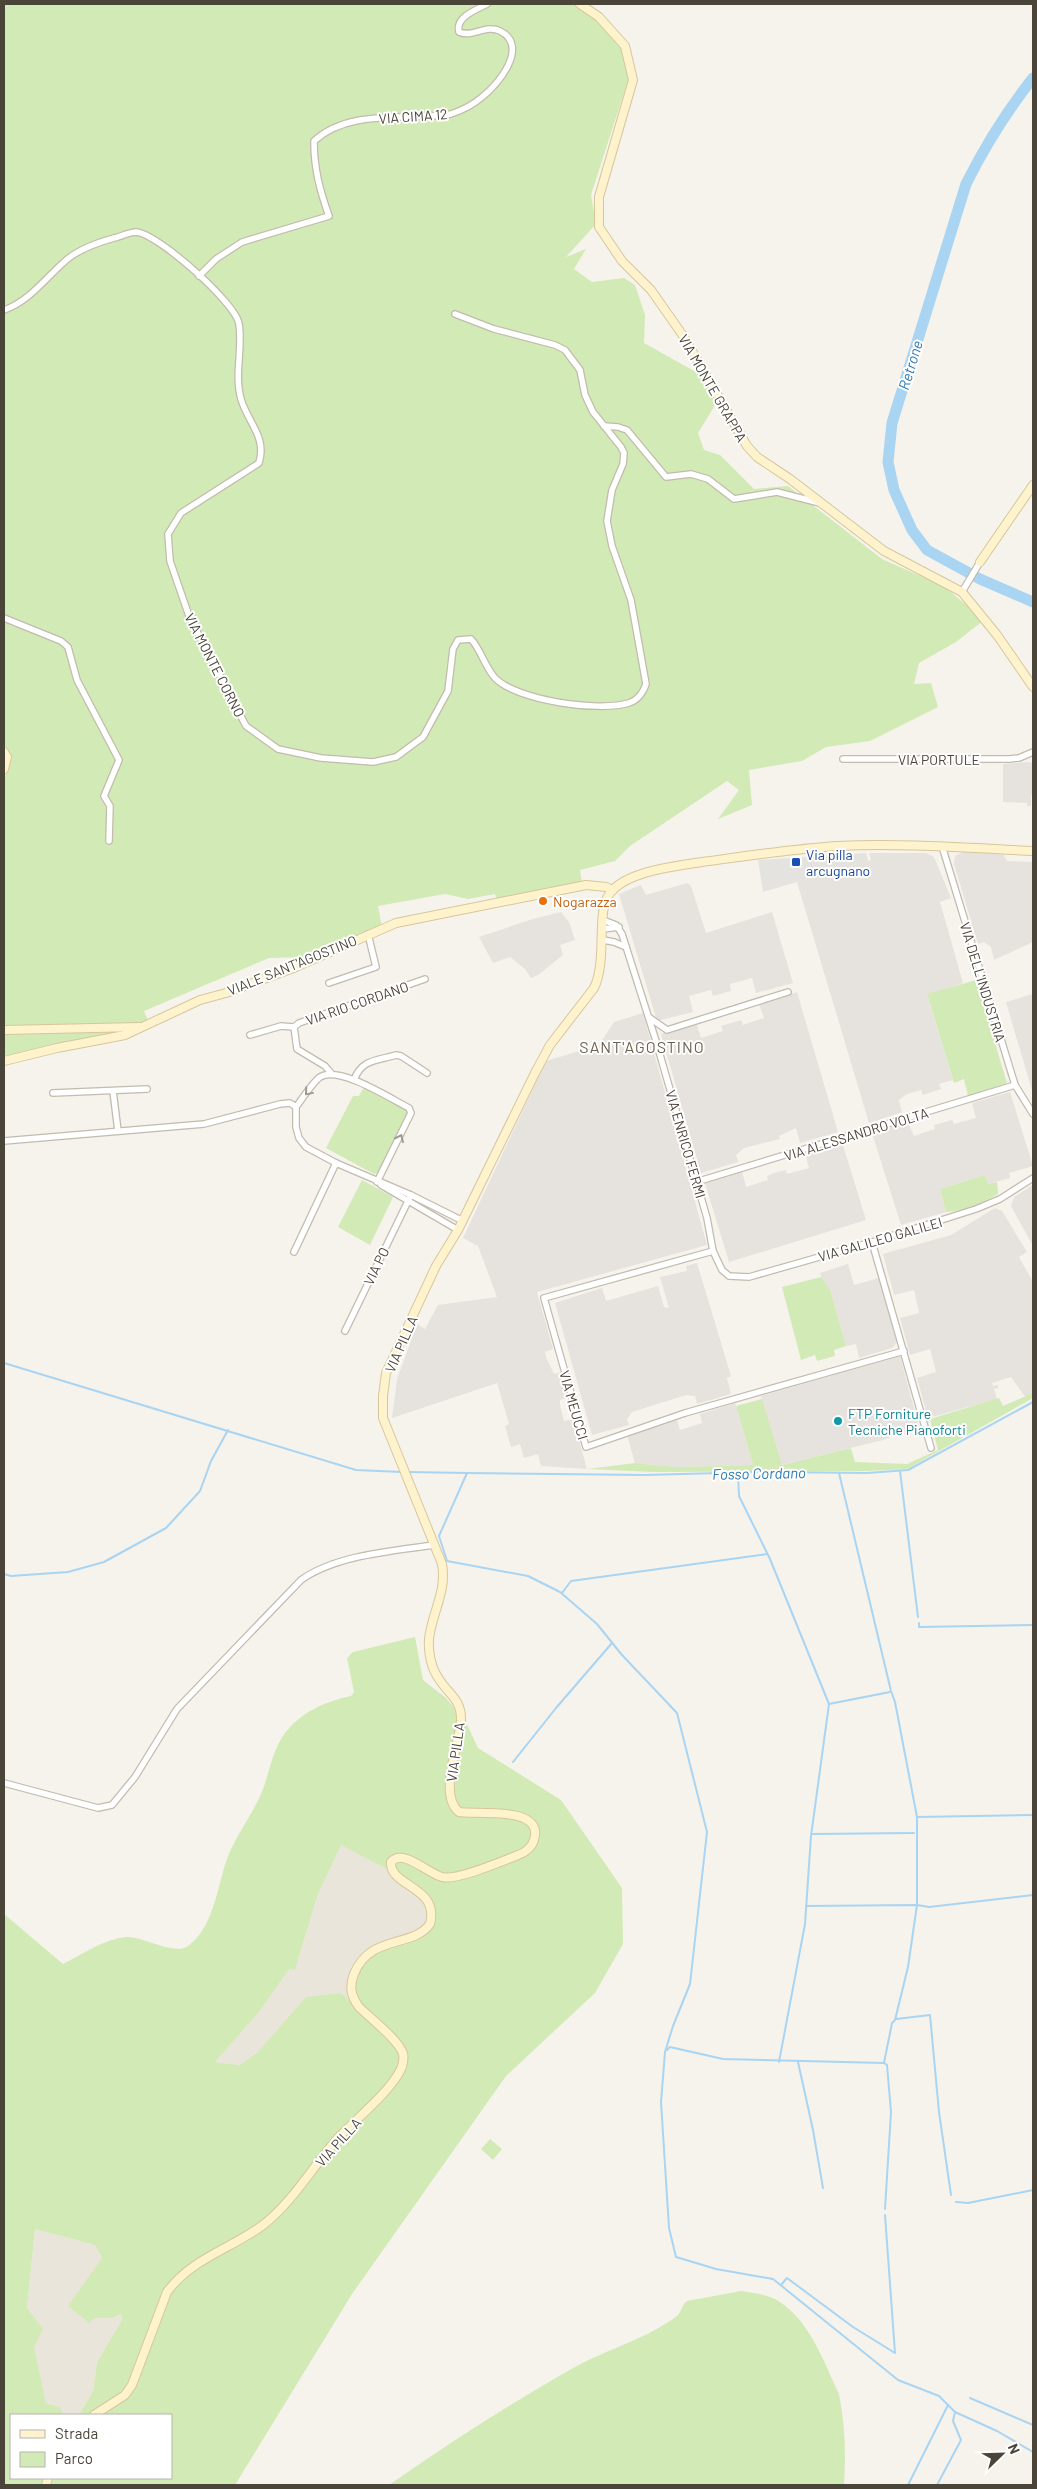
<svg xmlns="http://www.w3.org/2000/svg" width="1037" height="2489" viewBox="0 0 1037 2489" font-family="Barlow,sans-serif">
<rect width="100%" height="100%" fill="#f6f3ec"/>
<g fill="#eae5da">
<polygon points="341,1844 391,1871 421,1895 429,1908 429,1923 354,2006 341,1993 240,2065 215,2062 259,2012 289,1968 295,1970 318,1894"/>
<polygon points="35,2229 95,2245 102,2258 95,2318 113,2318 121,2314 122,2320 97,2362 93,2391 79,2415 64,2415 60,2407 46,2403 41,2388 27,2308"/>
</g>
<g fill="#e6e2dd">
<polygon points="1028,762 1033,763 1033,800 1031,793 1031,806 1027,806 1027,803 1003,802 1003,764"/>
<polygon points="965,851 1003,854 1007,861 1033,862 1033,942 994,960 991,947 984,942 978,944 954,864 955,856"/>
<polygon points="869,853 926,853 934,857 951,898 940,902 963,983 927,995 953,1080 939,1084 941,1089 923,1095 921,1090 907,1094 899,1100 902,1112 869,1123 797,882 871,860"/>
<polygon points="687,883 691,886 706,933 772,912 793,983 756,993 752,978 730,984 731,991 713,996 711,990 689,996 693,1012 657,1021 619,894 641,885 646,895"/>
<polygon points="561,912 569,922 575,940 560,945 563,955 538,975 531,978 525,969 510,957 493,963 479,937 533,919"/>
<polygon points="797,992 838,1132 800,1143 796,1128 779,1136 780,1139 744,1148 736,1155 738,1162 701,1173 661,1034 696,1022 701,1038 723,1031 721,1026 741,1020 743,1025 764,1018 759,1004"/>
<polygon points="1033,994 1033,1094 1006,1002"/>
<polygon points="643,1013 707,1245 537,1292 553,1349 545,1352 546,1357 554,1374 562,1372 570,1397 560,1400 560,1405 564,1421 573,1419 587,1469 541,1466 538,1454 524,1458 520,1444 511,1447 505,1426 509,1424 497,1383 392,1418 397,1379 417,1324 425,1329 438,1305 497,1297 478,1246 463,1238 546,1061 599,1045 614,1022"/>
<polygon points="1010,1092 1033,1166 1009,1173 1010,1178 988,1184 985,1175 940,1189 946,1212 901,1225 872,1133 908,1122 914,1136 935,1129 934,1125 952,1120 954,1124 976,1118 972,1103"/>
<polygon points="842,1142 866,1220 729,1262 705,1183 742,1171 746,1187 768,1180 767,1176 774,1173 786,1170 787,1174 809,1168 805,1153"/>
<polygon points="1033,1185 1033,1246 1011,1206 1014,1197"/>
<polygon points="995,1208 1002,1211 1027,1252 1019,1257 1033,1282 1033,1393 1026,1398 1011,1377 992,1383 993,1386 998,1385 998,1388 994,1389 997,1399 928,1418 917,1378 936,1372 931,1353 930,1349 910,1355 900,1318 919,1313 914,1290 894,1295 883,1254 951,1235"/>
<polygon points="697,1263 731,1376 727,1378 731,1394 697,1404 695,1396 686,1395 632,1412 627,1419 629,1425 592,1435 555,1303 602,1288 606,1301 658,1286 664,1307 669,1308 660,1277 687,1271 686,1266"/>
<polygon points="848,1264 854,1285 879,1278 897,1342 892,1348 859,1358 856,1344 846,1346 830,1289 822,1279 820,1273"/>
<polygon points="900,1356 919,1427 883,1440 781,1465 761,1396"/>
<polygon points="735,1403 753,1465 676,1467 635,1463 627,1435 677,1420 680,1430 702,1423 700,1414"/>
</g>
<g fill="#d2eab5" fill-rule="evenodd">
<polygon points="4,4 574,4 596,19 623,47 629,77 591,195 596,224 566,257 586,249 574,269 592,282 624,278 635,285 645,315 644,343 703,376 717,402 698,433 704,450 720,455 754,489 788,486 882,559 945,587 984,620 956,642 919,663 914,684 931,683 938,707 870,741 826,747 802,761 749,770 752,805 718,819 739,790 727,781 630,846 615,861 580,870 582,883 498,903 495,894 468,899 445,894 378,906 382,928 310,957 269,958 144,1011 148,1021 122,1031 4,1056"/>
<polygon points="976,980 1007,1083 968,1096 964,1079 954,1083 927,994"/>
<polygon points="364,1087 406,1109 408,1113 378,1173 374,1174 326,1148 353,1096 359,1096"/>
<path d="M985,1175L988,1184L997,1182L998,1194C982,1203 965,1211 946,1212L940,1189Z"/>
<polygon points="362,1180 393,1197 370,1245 338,1227"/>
<polygon points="821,1277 830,1289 846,1346 834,1350 835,1356 817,1361 815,1355 801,1360 782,1287"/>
<polygon points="1033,1393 1033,1398 907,1469 868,1471 653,1472 587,1469 635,1463 676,1467 753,1465 736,1406 762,1399 782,1465 851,1448 855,1462 907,1464 938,1450 930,1419 999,1398 1003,1406"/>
<path d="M415,1637L423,1680L446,1698L465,1720L478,1748L561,1800L622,1888L623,1944L595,1993L506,2076L352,2294L235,2485H4V1914L63,1964C83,1954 104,1939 126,1937C144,1936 173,1956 188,1946C212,1929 217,1891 225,1865C233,1839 250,1819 261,1794C268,1778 271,1757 280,1741C295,1715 322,1702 351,1696L354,1692L347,1658L353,1652ZM341,1845L391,1871L421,1895L430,1917L425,1927L358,1961L351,2001L353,2004L341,1993L306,1997L258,2052L240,2065L215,2062L259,2012L289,1969L295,1970L318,1894ZM35,2229L95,2245L102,2258L68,2306L89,2323L95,2318H113L121,2314L122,2320L97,2362L93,2391L79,2415H171V2478H11V2415H64L60,2407L46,2403L34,2347L43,2329L27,2308Z"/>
<polygon points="490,2139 502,2149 493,2160 481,2149"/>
<path d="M741,2291C752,2293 765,2294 775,2299C809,2318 823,2360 839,2394C845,2424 846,2455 844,2485H389C449,2443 511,2403 575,2367C608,2349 646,2339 677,2316C682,2312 681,2305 687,2301Z"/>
</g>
<polygon fill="#e5e3e0" points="866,853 868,861 763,892 758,860"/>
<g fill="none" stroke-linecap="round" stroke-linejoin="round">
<g stroke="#a9d4f2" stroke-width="2">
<polyline points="4,1363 356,1470 402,1472"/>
<polyline points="900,1471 918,1617"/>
<polyline points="407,1472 467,1473 439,1536 447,1561 528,1576 560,1592 597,1624 622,1655 677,1713 707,1832 690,1984 673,2026 665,2052 661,2102 669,2228 676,2257 716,2269 773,2279 898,2380 939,2396 955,2412 953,2421 961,2440 937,2485"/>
<polyline points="467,1473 644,1475 758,1472 867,1473 908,1470 1033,1402"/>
<polyline points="738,1473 739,1496 770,1559 829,1704 811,1836 805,1924 779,2062"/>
<polyline points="839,1473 891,1691 895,1702 917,1817"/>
<polyline points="4,1574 11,1576 68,1572 104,1562 166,1528 200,1491 211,1461 228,1430"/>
<polyline points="562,1593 571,1581 767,1554"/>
<polyline points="919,1623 919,1627 1033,1625"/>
<polyline points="829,1704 890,1692"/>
<polyline points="513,1762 556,1708 612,1643"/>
<polyline points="1033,1815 917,1817 917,1905 929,1907 1033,1895"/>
<polyline points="812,1834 914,1833"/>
<polyline points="806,1906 917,1905 908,1967 895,2020 892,2023 884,2063"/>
<polyline points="896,2019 930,2015 939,2112 951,2195"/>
<polyline points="667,2050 670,2047 723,2059 884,2063 887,2065 891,2112 885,2209"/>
<polyline points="798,2062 813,2130 823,2188"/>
<polyline points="956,2202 968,2203 1033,2190"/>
<polyline points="781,2285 787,2278 853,2327 895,2353 885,2215"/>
<polyline points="970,2398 1033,2425"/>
<polyline points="955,2412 997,2431 1033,2452"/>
<polyline points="908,2485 948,2405"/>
</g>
<path stroke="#a9d4f2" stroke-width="11" d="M1033,78C1006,112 985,146 966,184L892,423L888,462L894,490L912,530L927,550L980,579L1033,602"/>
<defs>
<g id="street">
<path d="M199,276L216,259L242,242L329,216C320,191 314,169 314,141C350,108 407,121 451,114C463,110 473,105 482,97C498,85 530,46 500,31C486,24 472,38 459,32C455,17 476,10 487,4"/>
<path d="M4,310C29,301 44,280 63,263C76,250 96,243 114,238C120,237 129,232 136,232C157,233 236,303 239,324C243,348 234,375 241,399C248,423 267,437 259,463L181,513L168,534L170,561L189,616L246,726L278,749L321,758L373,762L396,757L423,737L448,691L453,649L458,640L471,639C481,650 485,667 495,678C518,701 599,712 629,703C638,700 643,693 646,684L631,600L612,546L607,521L612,490L623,464L624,453L621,447L593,412L585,395L580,370L565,350L555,345L494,329L455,314"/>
<polyline points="604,426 618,427 627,430 666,477 691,474 708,479 734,499 777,492 820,503"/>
<polyline points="962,592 980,562"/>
<polyline points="4,618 61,641 68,647 77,680 119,760 104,796 110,806 109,841"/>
<polyline points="843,759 1009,759 1019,758 1033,752"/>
<polyline points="942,846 1015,1085 1033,1114"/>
<polyline points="603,920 616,925 622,934 656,1041 707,1218 713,1251 722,1270 729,1276 749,1277 872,1242 976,1209 1000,1199 1033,1178"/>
<polyline points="603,929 619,927"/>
<polyline points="603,940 614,942 626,947"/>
<polyline points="329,983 376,967 368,934"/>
<polyline points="650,1018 667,1030 788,992"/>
<polyline points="250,1035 281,1026 294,1027"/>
<polyline points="331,1073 325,1066 297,1049 294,1027 299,1023 425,979"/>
<path d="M354,1080C362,1059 376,1061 396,1055L401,1056L427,1073"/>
<polyline points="113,1091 118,1131"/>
<polyline points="53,1093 147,1089"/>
<path d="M296,1107C302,1099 313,1082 320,1077C339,1065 391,1099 409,1108L411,1113L377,1182"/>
<polyline points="296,1107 296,1127 299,1138 306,1147 336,1163 411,1195 463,1221"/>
<polyline points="4,1141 204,1124 280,1104 290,1103 296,1107"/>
<polyline points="696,1182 1015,1085"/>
<polyline points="381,1185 458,1230"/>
<polyline points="872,1242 931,1448"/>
<polyline points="713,1251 544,1298 586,1447 685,1413 904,1351"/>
<polyline points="294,1252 336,1163"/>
<polyline points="345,1331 411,1195"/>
<path d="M4,1783L98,1808L112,1805L135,1777L177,1709L301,1580C336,1555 392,1551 434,1545"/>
</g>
<g id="secondary">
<polyline points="580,4 599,17 625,46 633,80 599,197 599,227 622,261 651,290 684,337 747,446 757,457 790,479 884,551 962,592 997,635 1033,687"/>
<polyline points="980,562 1033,485"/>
<polyline points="4,752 7,757 4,769"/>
<polyline points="4,1030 139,1027"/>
<polyline points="4,1061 57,1048 125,1035 200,1000 226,993 296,967 396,923 586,885 606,887 613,890"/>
<path d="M94,2415L125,2395L132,2385L167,2292C192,2258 231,2249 263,2225C295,2200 313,2165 340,2136C358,2117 390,2092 401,2069C403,2065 404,2057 403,2054C400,2041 369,2017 359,2007C351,1996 349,1987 354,1974C370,1934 413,1948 430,1924C440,1886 389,1887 391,1862C403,1848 427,1873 442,1877C456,1881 503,1861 518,1855C525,1853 532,1847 534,1840C545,1805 475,1815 459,1812C438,1795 459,1745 461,1721C462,1699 448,1694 439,1679C431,1668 428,1652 429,1639C432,1612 447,1592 442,1564L383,1418V1396L386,1373L436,1266L458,1230L535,1073L550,1045L594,988C608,959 595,912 610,893C627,871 676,866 702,862C746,856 792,849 837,846C902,843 968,848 1033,851"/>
<polyline points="46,2485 48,2478"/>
</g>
</defs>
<use href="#street" stroke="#c2bbae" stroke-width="8"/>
<use href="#secondary" stroke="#d6c79b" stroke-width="10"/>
<use href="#street" stroke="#fff" stroke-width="5.5"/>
<use href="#secondary" stroke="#fff3cd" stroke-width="8"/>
</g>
<defs><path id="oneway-chevron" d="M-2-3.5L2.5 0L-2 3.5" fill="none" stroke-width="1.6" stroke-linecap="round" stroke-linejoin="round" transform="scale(1.25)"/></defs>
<g stroke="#9c9892">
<use href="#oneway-chevron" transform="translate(308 1092) rotate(130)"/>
<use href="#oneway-chevron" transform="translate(400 1138) rotate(-65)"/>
</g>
<rect fill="#1a4fb4" stroke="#fff" stroke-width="2" x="791" y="857" width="10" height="10" rx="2.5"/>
<circle fill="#e8710a" stroke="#fff" stroke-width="2" cx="543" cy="901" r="5"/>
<circle fill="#0f9aa8" stroke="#fff" stroke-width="2" cx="838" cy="1421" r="5"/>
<g text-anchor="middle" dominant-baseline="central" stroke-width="4" stroke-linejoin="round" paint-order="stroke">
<g font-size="14" fill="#4b4439" stroke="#fff">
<text transform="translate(413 116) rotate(-4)">VIA CIMA 12</text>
<text transform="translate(713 388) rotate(60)">VIA MONTE GRAPPA</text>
<text transform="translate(215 665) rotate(63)">VIA MONTE CORNO</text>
<text x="939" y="759">VIA PORTULE</text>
<text transform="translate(292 965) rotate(-22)">VIALE SANT'AGOSTINO</text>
<text transform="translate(983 982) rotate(73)">VIA DELL'INDUSTRIA</text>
<text transform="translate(357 1003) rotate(-19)">VIA RIO CORDANO</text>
<text transform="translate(856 1134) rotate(-17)">VIA ALESSANDRO VOLTA</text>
<text transform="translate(686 1144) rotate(74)">VIA ENRICO FERMI</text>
<text transform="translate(880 1239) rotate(-16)">VIA GALILEO GALILEI</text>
<text transform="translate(376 1266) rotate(-64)">VIA PO</text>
<text transform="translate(401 1344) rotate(-66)">VIA PILLA</text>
<text transform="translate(574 1405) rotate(74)">VIA MEUCCI</text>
<text transform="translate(455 1752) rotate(-82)">VIA PILLA</text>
<text transform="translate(338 2142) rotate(-48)">VIA PILLA</text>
</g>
<g font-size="14" fill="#164399" stroke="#fff" text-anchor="start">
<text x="806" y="854">Via pilla<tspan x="806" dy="16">arcugnano</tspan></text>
</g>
<g font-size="14" fill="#c56008" stroke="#fff" text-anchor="start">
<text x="553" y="901">Nogarazza</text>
</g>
<g font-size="14" fill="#0d838f" stroke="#fff" text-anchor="start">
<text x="848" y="1413">FTP Forniture<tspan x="848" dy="16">Tecniche Pianoforti</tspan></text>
</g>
<g font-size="15" font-style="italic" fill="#2e7ab2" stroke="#fff">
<text transform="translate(910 365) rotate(-73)">Retrone</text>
<text transform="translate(759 1473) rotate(-1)">Fosso Cordano</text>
</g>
<g font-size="16" letter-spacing="1" fill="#6e6250" stroke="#fff">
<text x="642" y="1046">SANT'AGOSTINO</text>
</g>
</g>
<rect width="1037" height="2489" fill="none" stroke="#4b4439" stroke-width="10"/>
<rect x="10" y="2414" width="162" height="65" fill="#ffffff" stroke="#b7b4b0"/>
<rect x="20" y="2430" width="25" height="8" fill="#fff3cd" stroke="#b7b4b0"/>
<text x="55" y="2439" font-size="15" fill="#4b4439">Strada</text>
<rect x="20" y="2452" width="25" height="15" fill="#d2eab5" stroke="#b7b4b0"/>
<text x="55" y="2464" font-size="15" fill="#4b4439">Parco</text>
<g transform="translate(1002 2454) rotate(67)" stroke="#ffffff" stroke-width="4" paint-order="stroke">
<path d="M0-4L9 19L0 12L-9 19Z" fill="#4b4439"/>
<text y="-8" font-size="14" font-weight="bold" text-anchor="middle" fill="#4b4439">N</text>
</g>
</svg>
